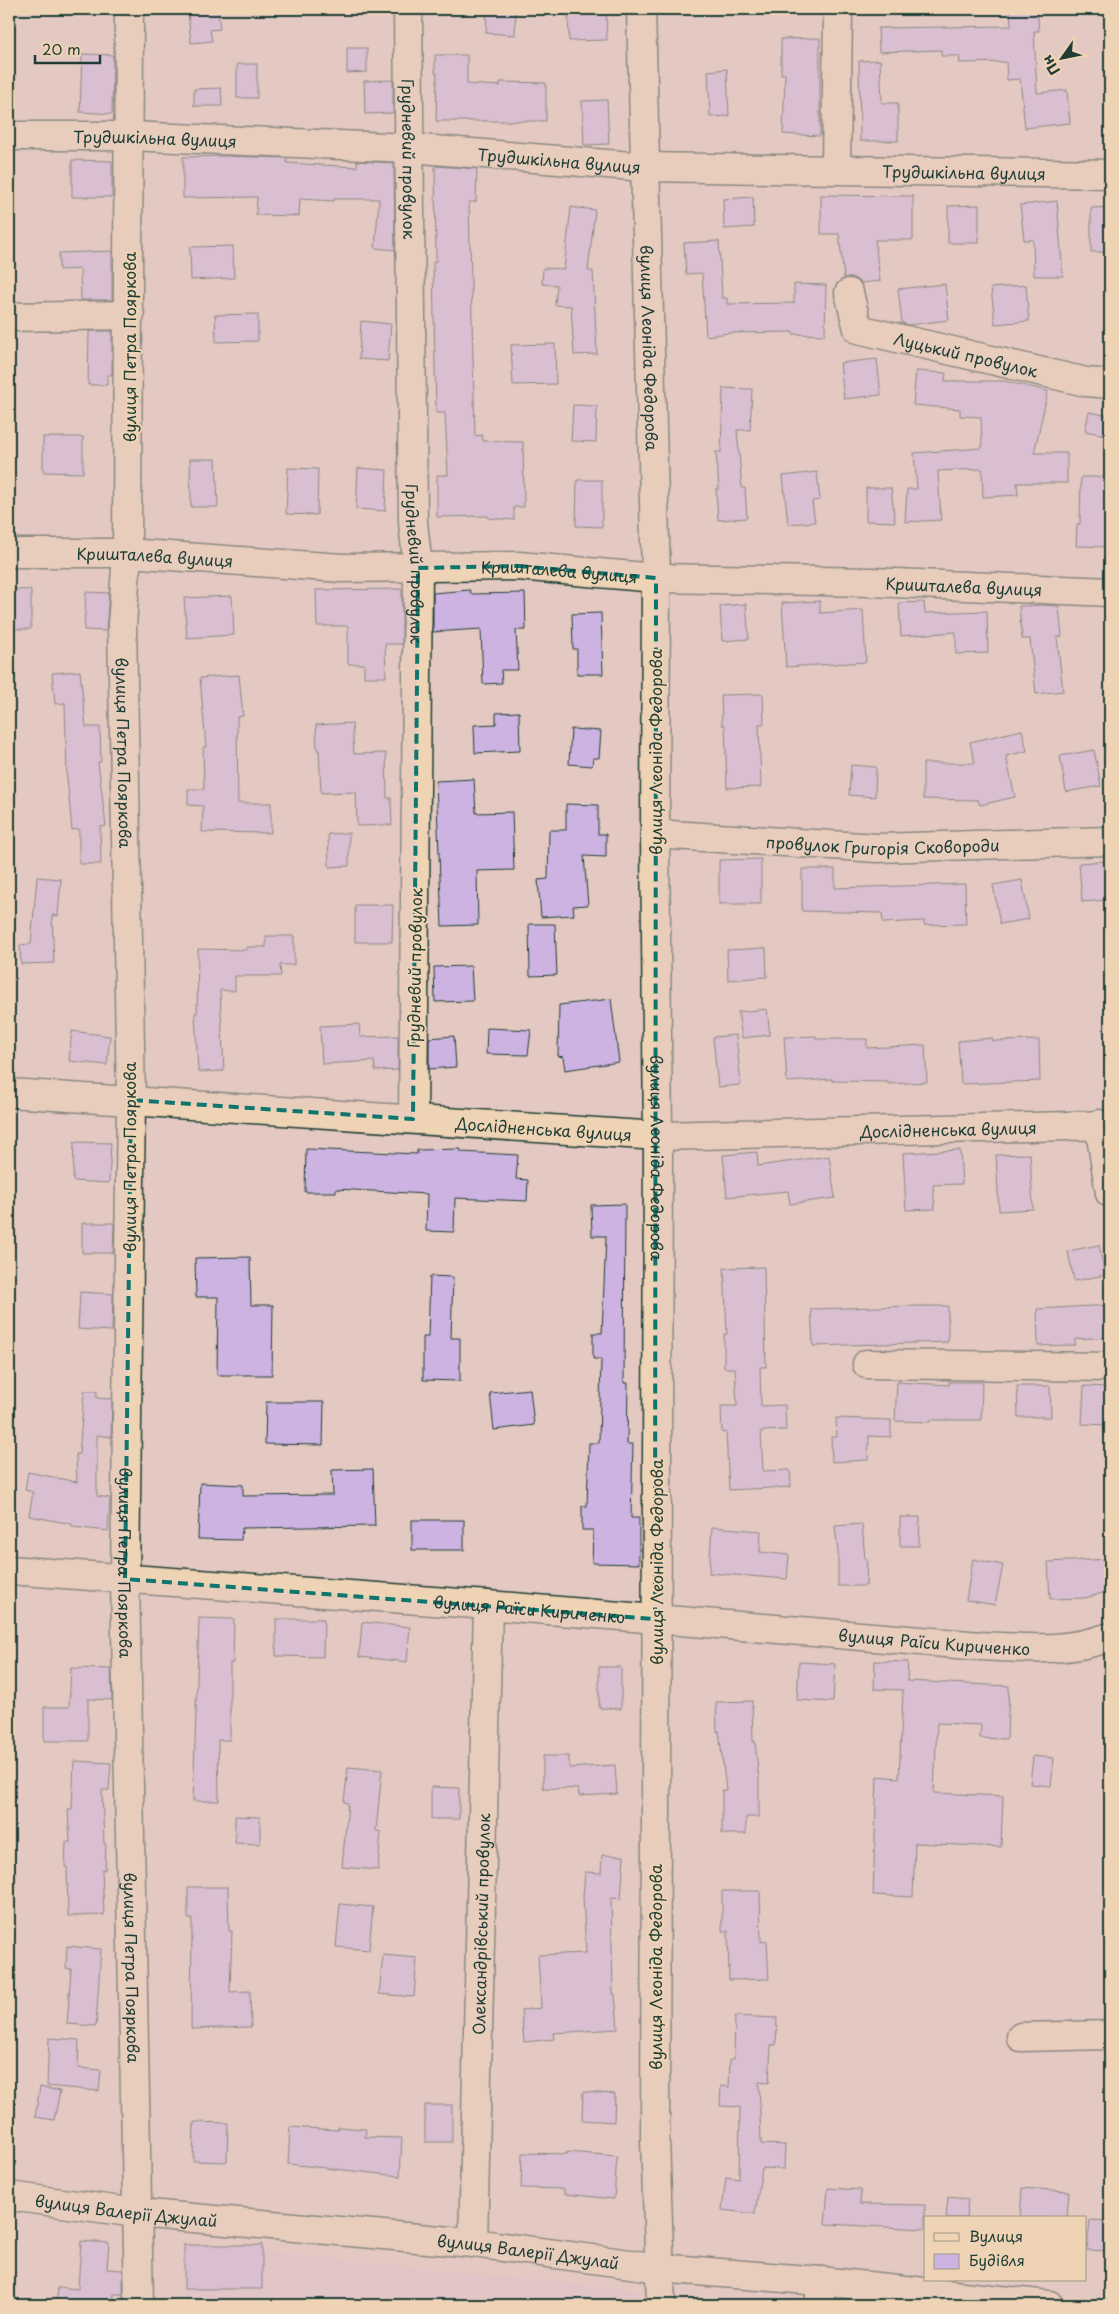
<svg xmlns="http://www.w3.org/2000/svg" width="1119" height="2314" viewBox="0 0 1119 2314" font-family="'Playpen Sans',sans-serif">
<rect width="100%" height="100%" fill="#e4c9c2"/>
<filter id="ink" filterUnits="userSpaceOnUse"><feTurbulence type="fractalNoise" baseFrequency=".02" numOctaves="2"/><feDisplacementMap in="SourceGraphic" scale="10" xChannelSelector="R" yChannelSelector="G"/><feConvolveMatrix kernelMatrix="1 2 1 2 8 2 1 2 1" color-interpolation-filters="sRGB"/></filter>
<g filter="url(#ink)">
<polygon fill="#ddc2cc" points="183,2243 640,2291 640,2305 183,2305"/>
<g fill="#cdb3e2" stroke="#1f3d34">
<polygon points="218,9 220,29 210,30 212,41 191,43 188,12"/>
<polygon points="487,9 516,9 515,35 486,33"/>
<polygon points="568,9 606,9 607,40 569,41"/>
<polygon points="1010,9 1037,9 1039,31 1034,31 1037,93 1067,90 1070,123 1025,128 1020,79 1007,80 1006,62 960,63 959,56 941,56 941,50 879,52 878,28 1011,26"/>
<polygon points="820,38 820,136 783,134 785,74 781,74 781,39"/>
<polygon points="347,48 367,48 367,72 347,73"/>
<polygon points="82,54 113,55 112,114 80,112"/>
<polygon points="435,55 467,55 467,84 500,86 500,82 546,83 546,121 436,121 437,73 435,73"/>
<polygon points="880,60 882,103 898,103 898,141 860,141 859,61"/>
<rect x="237" y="64" width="20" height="34"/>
<polygon points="727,69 729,116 710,117 708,71"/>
<polygon points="393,80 393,113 365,114 364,81"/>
<polygon points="221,88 222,106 194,106 194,89"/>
<polygon points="607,100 609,144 584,145 582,101"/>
<polygon points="224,156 287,158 287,163 357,167 357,161 394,163 395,250 375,248 379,199 334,199 334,201 300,199 299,216 256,215 257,197 183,198 183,157"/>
<polygon points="72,160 112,161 112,197 72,197"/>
<polygon points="435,166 477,169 476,202 469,202 475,436 482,435 483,441 523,442 524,507 514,507 514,520 488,518 488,516 437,517 437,475 448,475 445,413 436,413 434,317 433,262 436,262"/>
<polygon points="821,195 913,196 913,240 875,240 880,281 861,283 854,278 844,278 839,234 821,234"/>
<polygon points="753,197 754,227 724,229 723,199"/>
<polygon points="1057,201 1063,276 1034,276 1033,240 1024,240 1020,205"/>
<polygon points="979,205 979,243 948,243 948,206"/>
<polygon points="571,207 595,210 588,271 593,271 597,354 574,355 571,306 555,305 557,285 542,284 543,268 564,269"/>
<polygon points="1110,207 1110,252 1091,252 1091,208"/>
<polygon points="719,241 722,298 727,298 727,304 794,303 794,284 826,285 825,335 793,334 793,332 729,333 706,336 702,273 686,274 684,243"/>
<polygon points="233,246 234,278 191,280 190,247"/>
<polygon points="112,251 112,300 81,300 80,269 59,270 59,253"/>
<polygon points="945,284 949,320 908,325 902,323 898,289"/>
<polygon points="1026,285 1029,321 995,324 991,288"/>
<polygon points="258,314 258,341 216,342 215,315"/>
<polygon points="361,321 391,324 388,361 359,359"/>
<polygon points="89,331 112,331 112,375 107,375 107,385 88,385"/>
<polygon points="555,344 556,384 513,385 511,345"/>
<polygon points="877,359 881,395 844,399 840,363"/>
<polygon points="916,371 946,373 945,381 1004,381 1048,391 1034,453 1067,453 1067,483 1017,483 1018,495 983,497 982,469 938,471 941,520 905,522 907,489 917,489 914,453 982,448 981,417 960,416 960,409 913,405"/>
<polygon points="723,388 752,389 750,430 737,430 742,488 745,488 747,518 718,520 716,489 719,489 716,452 721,452"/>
<polygon points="573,405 597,406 596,442 571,441"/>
<polygon points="1089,412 1110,416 1110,436 1085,431"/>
<polygon points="43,437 83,437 83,473 43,472"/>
<polygon points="190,459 216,459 218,507 191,507"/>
<polygon points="288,468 318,469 317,515 286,514"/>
<polygon points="358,468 387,470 385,511 356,509"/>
<polygon points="817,472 820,500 812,501 815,522 788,524 783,476"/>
<polygon points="1081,477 1110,477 1110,547 1076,546 1077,524 1080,524"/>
<polygon points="577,480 602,480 602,527 576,526"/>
<polygon points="866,488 891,488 895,522 866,521"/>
<polygon points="9,589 31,590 31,629 9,629"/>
<polygon points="402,589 402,644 385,644 386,677 364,677 364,664 348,664 348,626 317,626 316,590"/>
<polygon points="470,590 471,594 525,593 526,630 516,630 518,670 501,670 502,683 483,684 481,629 433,632 433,593"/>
<polygon points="86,592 109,593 106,631 84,630"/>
<polygon points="232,596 234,635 187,638 184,598"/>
<polygon points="820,601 820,613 863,610 866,662 786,667 782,603"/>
<polygon points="924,602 925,613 987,611 988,653 956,654 956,632 901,636 899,603"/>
<polygon points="746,604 749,639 722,641 720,606"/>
<polygon points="1042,605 1059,606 1062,637 1057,637 1063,691 1036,694 1030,639 1022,639 1019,606"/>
<polygon points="601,613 603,674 577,674 577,649 573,649 572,614"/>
<polygon points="80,671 86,727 100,727 101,762 98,762 106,826 100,827 101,864 79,864 79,829 72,830 67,778 65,703 55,704 52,673"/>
<polygon points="239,675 243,716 237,717 238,803 271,803 271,833 202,832 203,806 188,805 188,789 204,789 203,747 206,747 200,678"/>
<polygon points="763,694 764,724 759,724 761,787 727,788 725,725 722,725 721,695"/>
<polygon points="519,712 520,751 475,753 474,725 496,724 496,713"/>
<polygon points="352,723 354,754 386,753 387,798 391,798 392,825 357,826 356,792 321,793 319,750 317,750 316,725"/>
<polygon points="571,729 601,731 599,758 593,758 592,766 569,764"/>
<polygon points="1022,730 1027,751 1006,756 1015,797 980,805 978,800 923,799 923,763 975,763 970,742"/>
<polygon points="1094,750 1101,786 1066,792 1060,756"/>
<polygon points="851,765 876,767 875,797 849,795"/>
<polygon points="474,779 476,813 512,812 514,870 477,871 478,925 442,926 436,781"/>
<polygon points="566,804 598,805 598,834 606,834 606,857 584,856 588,905 573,906 574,915 541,917 538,880 548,879 549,830 566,830"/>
<polygon points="349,833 349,866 329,867 328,834"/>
<polygon points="761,859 761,904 719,904 719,860"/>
<polygon points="1105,861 1108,900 1082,902 1079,863"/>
<polygon points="802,869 835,869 835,888 965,884 966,924 924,925 924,921 883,923 882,913 802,911"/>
<polygon points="37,877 61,879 58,916 52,915 54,963 21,964 20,945 31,944"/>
<polygon points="1022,880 1029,919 1000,924 993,885"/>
<polygon points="355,905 393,905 392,942 355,942"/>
<polygon points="529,924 555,924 557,975 530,976"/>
<polygon points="266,936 294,936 294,965 280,965 281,976 235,976 235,991 220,990 224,1071 198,1072 195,1013 197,1013 198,949 247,950 247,947 266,947"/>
<polygon points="766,948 767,977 728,980 727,950"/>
<polygon points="471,966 473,1001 435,1002 434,967"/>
<polygon points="611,999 619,1062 565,1070 563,1057 558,1056 559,1005"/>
<polygon points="767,1009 770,1035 742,1038 738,1012"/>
<polygon points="359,1024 360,1037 398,1036 398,1070 375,1071 374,1061 322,1064 320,1026"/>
<polygon points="487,1028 531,1030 528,1055 486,1054"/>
<polygon points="72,1031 110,1036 107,1065 69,1061"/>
<polygon points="736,1035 741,1085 718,1087 713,1037"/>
<polygon points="454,1036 456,1067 429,1069 429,1038"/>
<polygon points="816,1036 816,1039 867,1039 867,1048 925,1045 927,1082 888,1084 888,1082 832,1081 832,1079 787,1082 784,1037"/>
<polygon points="992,1038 993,1041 1039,1040 1040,1081 961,1084 958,1041"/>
<polygon points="74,1142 111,1143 109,1183 73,1181"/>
<polygon points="306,1149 417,1154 417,1150 461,1149 461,1152 518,1155 516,1179 528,1180 527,1201 455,1198 454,1232 426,1231 427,1194 336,1189 336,1192 305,1192"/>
<polygon points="960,1150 962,1184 933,1185 935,1209 906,1210 903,1153"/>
<polygon points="757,1152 758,1166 829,1156 835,1198 790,1204 788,1191 727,1197 723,1155"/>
<polygon points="1030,1154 1033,1209 999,1211 996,1155"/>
<polygon points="625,1204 624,1383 628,1383 627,1444 633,1444 631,1518 639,1518 639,1564 592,1563 593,1530 582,1530 582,1506 587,1506 589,1443 599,1443 601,1359 593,1359 593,1333 602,1333 606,1236 592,1236 591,1205"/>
<polygon points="82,1223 114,1223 113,1253 82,1253"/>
<polygon points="1099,1245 1105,1275 1074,1281 1068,1251"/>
<polygon points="250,1257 251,1305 273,1305 272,1375 217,1375 218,1297 196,1297 195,1258"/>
<polygon points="764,1267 766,1367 760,1367 761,1406 785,1405 786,1430 761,1431 763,1471 790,1470 791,1487 729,1490 726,1432 722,1433 721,1406 737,1406 735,1368 724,1368 724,1334 727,1334 724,1268"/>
<polygon points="430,1276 453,1277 451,1338 460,1338 460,1381 423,1380 423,1337 428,1337"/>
<polygon points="80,1292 113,1294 112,1331 78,1329"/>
<polygon points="1110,1305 1110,1337 1075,1339 1075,1345 1038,1346 1037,1309"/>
<polygon points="911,1306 948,1306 948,1342 813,1346 811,1309"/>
<polygon points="897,1382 949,1385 949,1382 982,1382 981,1420 930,1420 930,1422 895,1421"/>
<polygon points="1017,1386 1050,1386 1051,1417 1018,1417"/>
<polygon points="1084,1386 1110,1387 1110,1425 1082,1424"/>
<polygon points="530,1389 534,1425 494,1430 490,1393"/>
<polygon points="84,1391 97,1391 97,1398 112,1399 111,1437 97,1435 97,1496 110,1498 108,1531 72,1527 72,1524 29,1516 33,1492 25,1490 28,1472 77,1482 76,1454 79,1454"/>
<polygon points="266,1402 324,1402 323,1445 265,1444"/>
<polygon points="836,1418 891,1420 891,1437 869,1436 868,1460 832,1462 831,1437 837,1437"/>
<polygon points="373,1469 375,1526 242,1528 241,1540 198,1539 200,1483 243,1485 243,1496 333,1495 332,1470"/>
<polygon points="900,1517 920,1517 919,1546 900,1546"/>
<rect x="412" y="1520" width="52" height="30"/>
<polygon points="862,1524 865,1559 867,1559 866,1586 838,1586 838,1552 835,1526"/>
<polygon points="712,1527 761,1531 760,1552 789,1555 787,1579 709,1573"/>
<polygon points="973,1559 1003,1565 995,1605 966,1600"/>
<polygon points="1110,1559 1110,1591 1085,1598 1050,1599 1048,1562"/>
<polygon points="199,1618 234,1619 233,1663 230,1663 230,1740 218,1740 219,1801 193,1801"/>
<polygon points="276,1619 324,1619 323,1657 276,1656"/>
<polygon points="362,1622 410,1627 407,1662 359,1657"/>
<polygon points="875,1661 908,1662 907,1681 1009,1686 1007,1739 980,1738 981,1725 937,1723 934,1793 1003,1796 1001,1847 915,1843 913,1897 873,1895 877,1776 899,1778 903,1690 874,1689"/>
<polygon points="799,1662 835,1664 833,1702 797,1700"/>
<polygon points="599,1667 621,1667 621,1709 599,1708"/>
<polygon points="71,1668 111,1669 112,1700 88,1699 88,1741 44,1741 44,1707 69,1707"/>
<polygon points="752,1701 753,1742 755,1741 759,1780 759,1817 746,1817 746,1834 722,1834 722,1790 726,1790 719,1731 717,1732 716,1702"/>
<polygon points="543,1756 569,1756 569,1768 615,1765 617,1794 579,1796 578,1789 543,1788"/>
<polygon points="1033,1756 1054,1758 1051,1786 1030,1784"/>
<polygon points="74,1761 111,1763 109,1790 102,1790 104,1844 106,1844 105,1870 102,1869 104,1915 68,1916 67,1867 65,1867 66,1842 70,1842 68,1809 72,1809"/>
<polygon points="348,1767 382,1770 376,1831 381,1832 378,1870 342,1867 348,1803 344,1802"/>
<polygon points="431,1787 459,1788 459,1819 431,1819"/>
<polygon points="235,1816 260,1817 260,1844 235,1843"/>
<polygon points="602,1855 624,1856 621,1899 611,1898 613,1994 615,1994 618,2029 553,2033 554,2039 524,2042 521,2010 541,2008 538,1955 586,1953 583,1896 585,1872 601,1873"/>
<polygon points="188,1887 228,1887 229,1931 232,1931 230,1992 250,1991 251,2027 191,2029 192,1919 188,1919"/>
<polygon points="722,1891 760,1891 761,1942 767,1941 769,1979 729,1980 728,1931 722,1931"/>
<polygon points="340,1904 373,1907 369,1950 336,1947"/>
<polygon points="67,1946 101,1949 96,2026 67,2024 71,1969 66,1968"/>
<polygon points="383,1955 417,1958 414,1997 379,1994"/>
<polygon points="735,2016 777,2018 776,2045 771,2045 769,2083 759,2082 761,2144 785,2145 784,2169 762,2168 755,2214 722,2210 726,2177 739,2179 740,2107 720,2106 721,2086 729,2087 730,2059 734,2059"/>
<polygon points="49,2038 79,2040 78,2068 101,2070 99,2091 47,2086"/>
<polygon points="40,2087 60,2091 54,2120 35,2117"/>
<polygon points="583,2092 615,2094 614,2122 582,2120"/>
<rect x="425" y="2105" width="27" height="37"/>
<polygon points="194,2122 228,2123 227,2162 193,2161"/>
<polygon points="290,2127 338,2130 338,2127 366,2129 365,2137 402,2138 400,2176 288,2164"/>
<polygon points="567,2152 617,2156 614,2199 564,2194 564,2189 521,2188 522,2153 567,2154"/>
<polygon points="828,2188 861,2190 860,2204 925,2205 925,2229 825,2224"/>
<polygon points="1022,2188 1069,2191 1067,2218 1020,2218"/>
<polygon points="948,2197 968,2199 966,2218 946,2218"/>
<polygon points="1090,2220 1110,2221 1110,2251 1087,2250"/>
<polygon points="81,2241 109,2243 107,2269 123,2270 123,2294 114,2294 113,2305 56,2305 58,2287 78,2289"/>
<rect x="184" y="2245" width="78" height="44"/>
</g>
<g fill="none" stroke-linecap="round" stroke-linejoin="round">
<defs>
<g id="minor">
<path id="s1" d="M129,9L127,553L122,626L131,1100L125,1579L139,2305"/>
<path id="s2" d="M408,9L413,522L418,568L413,1119"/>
<path id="s3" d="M641,9L656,578L655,834L658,1136L655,2139L661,2305"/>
<path id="s4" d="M9,136H129L410,148L644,167L1110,174"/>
<polyline points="836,169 838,9"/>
<path id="s5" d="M849,293L858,329L1086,382L1110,384"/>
<polyline points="9,317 130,315"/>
<path id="s6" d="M9,553H127L342,568L518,566L656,578L871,582L1110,592"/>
<path id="s7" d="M655,834L878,848L1110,841"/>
<path id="s8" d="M9,1093L658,1136L1110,1125"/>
<polyline points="1099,1124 1110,1193"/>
<polyline points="867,1364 1110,1367"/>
<path id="s9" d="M9,1570L488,1605L981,1646C1028,1648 1064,1653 1110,1637"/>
<polyline points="1021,2037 1110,2035"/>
<path id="s10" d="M9,2196L137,2213L473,2243L660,2268L820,2281L1049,2305"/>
<path id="s11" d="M473,2243L488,1605"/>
<polyline points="820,2281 820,2305"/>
</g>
</defs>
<use href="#minor" stroke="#1f3d34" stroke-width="31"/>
<use href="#minor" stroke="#eed3b5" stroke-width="28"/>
</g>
</g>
<path d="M0 0H1119V2314H0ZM518,566L656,578L655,1619L125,1579L131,1100L413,1119L418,568Z" fill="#e4c9c2" fill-opacity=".55" fill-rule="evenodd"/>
<path fill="none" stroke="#0f766e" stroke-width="4" stroke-dasharray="10 6" stroke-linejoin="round" d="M518,566L656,578L655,1619L125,1579L131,1100L413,1119L418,568Z"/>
<g text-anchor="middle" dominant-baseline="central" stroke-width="4" stroke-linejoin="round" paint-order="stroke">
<g font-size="16" fill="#1f3d34" stroke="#eed3b5">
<text stroke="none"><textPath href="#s4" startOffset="146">Трудшкільна вулиця</textPath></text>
<text stroke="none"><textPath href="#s2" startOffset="150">Грудневий провулок</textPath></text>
<text stroke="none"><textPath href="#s4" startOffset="551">Трудшкільна вулиця</textPath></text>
<text stroke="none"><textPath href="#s4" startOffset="956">Трудшкільна вулиця</textPath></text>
<text transform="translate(129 347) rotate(-90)">вулиця Петра Пояркова</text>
<text stroke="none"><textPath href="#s3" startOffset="339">вулиця Леоніда Федорова</textPath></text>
<text stroke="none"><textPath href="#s5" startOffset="148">Луцький провулок</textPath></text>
<text stroke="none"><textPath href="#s6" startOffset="146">Кришталева вулиця</textPath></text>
<text stroke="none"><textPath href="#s2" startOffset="555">Грудневий провулок</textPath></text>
<text stroke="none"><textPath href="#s6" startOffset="551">Кришталева вулиця</textPath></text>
<text stroke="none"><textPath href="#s6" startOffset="956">Кришталева вулиця</textPath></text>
<text stroke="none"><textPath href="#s1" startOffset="744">вулиця Петра Пояркова</textPath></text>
<text transform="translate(655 752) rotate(-90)">вулиця Леоніда Федорова</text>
<text stroke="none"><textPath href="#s7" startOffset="228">провулок Григорія Сковороди</textPath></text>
<text transform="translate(414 968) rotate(-89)">Грудневий провулок</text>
<text stroke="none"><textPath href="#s8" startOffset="536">Дослідненська вулиця</textPath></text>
<text stroke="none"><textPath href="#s8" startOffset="941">Дослідненська вулиця</textPath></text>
<text transform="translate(129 1157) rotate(-90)">вулиця Петра Пояркова</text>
<text stroke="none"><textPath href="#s3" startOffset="1149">вулиця Леоніда Федорова</textPath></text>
<text stroke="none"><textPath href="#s1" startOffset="1554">вулиця Петра Пояркова</textPath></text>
<text transform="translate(656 1562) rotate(-90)">вулиця Леоніда Федорова</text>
<text stroke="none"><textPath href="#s9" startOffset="522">вулиця Раїси Кириченко</textPath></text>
<text stroke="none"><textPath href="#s9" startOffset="928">вулиця Раїси Кириченко</textPath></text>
<text stroke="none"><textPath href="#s11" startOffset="319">Олександрівський провулок</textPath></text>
<text stroke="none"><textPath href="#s1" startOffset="1959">вулиця Петра Пояркова</textPath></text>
<text transform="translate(655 1967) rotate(-90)">вулиця Леоніда Федорова</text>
<text stroke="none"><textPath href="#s10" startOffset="118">вулиця Валерії Джулай</textPath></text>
<text stroke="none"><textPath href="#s10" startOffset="522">вулиця Валерії Джулай</textPath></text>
</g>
</g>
<rect width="1119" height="2314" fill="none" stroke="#eed3b5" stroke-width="30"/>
<rect x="15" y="15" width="1089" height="2284" fill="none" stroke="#1f3d34" stroke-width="2" filter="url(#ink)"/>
<rect x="924" y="2216" width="162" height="65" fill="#eed3b5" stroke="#9b9781"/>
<rect x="934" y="2233" width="25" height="8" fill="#eed3b5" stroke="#9b9781"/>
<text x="969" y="2242" font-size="15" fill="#1f3d34">Вулиця</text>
<rect x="934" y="2254" width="25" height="15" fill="#cdb3e2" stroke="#9b9781"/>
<text x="969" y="2266" font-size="15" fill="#1f3d34">Будівля</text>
<g transform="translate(1062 58) rotate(237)" stroke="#eed3b5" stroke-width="4" paint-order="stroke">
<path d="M0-4L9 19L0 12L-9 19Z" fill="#1f3d34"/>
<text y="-8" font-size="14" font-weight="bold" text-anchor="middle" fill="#1f3d34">Пн</text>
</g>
<path d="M35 55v8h65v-8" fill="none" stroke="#1f3d34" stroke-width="2.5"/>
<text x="42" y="55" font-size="15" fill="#1f3d34" stroke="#eed3b5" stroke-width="4" paint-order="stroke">20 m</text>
</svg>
